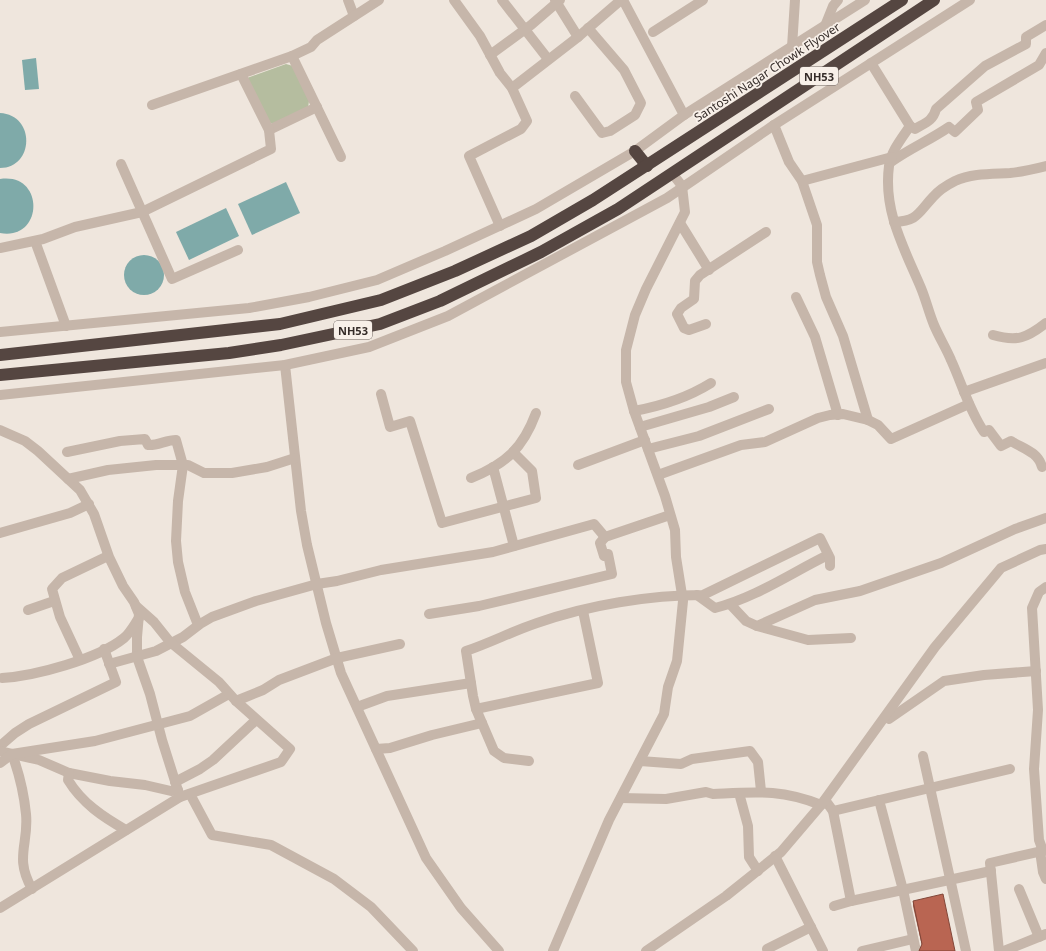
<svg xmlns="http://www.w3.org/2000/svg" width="1046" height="951" viewBox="0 0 1046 951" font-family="'Noto Sans',sans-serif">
<rect width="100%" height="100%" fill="#efe6dd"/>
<polygon fill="#b5bd9f" points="286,64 293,66 309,101 308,108 275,124 270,123 247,78"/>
<g fill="#7faaa9">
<polygon points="36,58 39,89 25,90 22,60"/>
<path d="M0,113C36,115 34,168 0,168Z"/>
<path d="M0,179C45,172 44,241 0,233Z"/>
<polygon points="286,182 300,213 252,235 238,204"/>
<polygon points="226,208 239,236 189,260 176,232"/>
<circle cx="144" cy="275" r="20"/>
</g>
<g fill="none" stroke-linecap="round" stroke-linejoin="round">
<g stroke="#c6b6aa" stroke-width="10">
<polyline points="348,0 354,16"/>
<polyline points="454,0 480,36 500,73 512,88 527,121 521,129 469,156 500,226"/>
<polyline points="502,0 548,59"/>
<polyline points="555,0 578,37"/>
<polyline points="623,0 684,115"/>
<polyline points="825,26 833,6 838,0"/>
<polyline points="653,32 703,0"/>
<polyline points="792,47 795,0"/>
<polyline points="490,55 531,25 560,0"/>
<polyline points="292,56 341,157"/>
<path d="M871,63L910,126C902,138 891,151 889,166C883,211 904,248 921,288C926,300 929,313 934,325C939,337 946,348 951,360C962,384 969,410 984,432L989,430L1001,446L1011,441C1024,449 1038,452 1042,467"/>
<polyline points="512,88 578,37 621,0"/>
<polyline points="575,96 602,133 610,131 635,115 641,103 624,70 588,28"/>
<polyline points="152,105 292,56 311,47 317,40 379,0"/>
<polyline points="774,125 789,162 802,181 817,225 817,262 820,275 826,297 843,336 868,420"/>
<path d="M910,126L915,129C925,123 933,121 936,109L985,66L1026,44V37L1046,25"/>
<polyline points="269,130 317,107"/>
<path d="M891,162C909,149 930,140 949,127L955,132L978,110L976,102L1039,65L1046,53"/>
<polyline points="121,164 172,279 238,250"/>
<polyline points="802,181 892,157"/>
<path d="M894,222C918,221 918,213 933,197C939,190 947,185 955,181C972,173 992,174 1010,173C1022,172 1034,169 1046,166"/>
<polyline points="680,223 709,270"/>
<polyline points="35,241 66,326"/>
<polyline points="0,248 43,239 75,227 142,212 271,149 269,130 241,74"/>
<polyline points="796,297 815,337 838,415"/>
<polyline points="706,324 689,330 684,328 677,314 681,308 694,299 695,281 700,275 766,232"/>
<polyline points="0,332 249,308 309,297 377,280 445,251 536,209 635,151 684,115 865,0"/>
<path d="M993,335C1017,342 1027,338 1046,323"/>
<polyline points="285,365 301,511 307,545 326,623 341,673 426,858 461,908 499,951"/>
<polyline points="964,392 1046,363"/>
<polyline points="381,394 390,427 410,421 442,523 536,498 532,471 513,452"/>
<polyline points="0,395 285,365 369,347 448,316 667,198 774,125 970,0"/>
<path d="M634,411C661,406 687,398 711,383"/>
<polyline points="640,427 709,407 734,397"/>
<polyline points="0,430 25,441 38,451 80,490 94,514 109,557 123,586 134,602 139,614 137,637 137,657 150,694 162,740 180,797"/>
<polyline points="648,449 699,436 769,409"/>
<path d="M67,452L120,441L145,439L148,445C157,446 166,440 176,440L183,465L178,501L176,541L178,562L185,592L198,625"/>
<polyline points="578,465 645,440"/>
<polyline points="493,467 514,546"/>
<polyline points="658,475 741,445 765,442 818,418 830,415 843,414 868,420 878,425 891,439 969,404"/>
<path d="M471,478C506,464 523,448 536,413"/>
<polyline points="68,479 108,470 156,465 188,465 204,473 232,473 267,467 295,458"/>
<polyline points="0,533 70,513 89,504"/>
<path d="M697,595L715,608C755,598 791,573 828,555"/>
<polyline points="730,604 746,621 757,626 815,600 860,591 941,563 1015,529 1046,518"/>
<polyline points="28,610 54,601"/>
<polyline points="429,614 479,606 612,574 608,554 604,556 600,543 605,537"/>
<polyline points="757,626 808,640 851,638"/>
<polyline points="80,660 60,617 52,589 62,578 108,556"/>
<polyline points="109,664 156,651 183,637 200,624 212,617 256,601 317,584 337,581 381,570 493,552 594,524 605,537 670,515"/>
<path d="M2,678C35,676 98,659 124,638C130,633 134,625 139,618"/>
<polyline points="236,701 263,690 279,680 337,658 400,644"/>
<polyline points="357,707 387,696 471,683"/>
<path d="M476,709L473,696L466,651C490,643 513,631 537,623C588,605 650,595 703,595L820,538L830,558V566"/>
<polyline points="889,719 944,681 984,675 1036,671"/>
<polyline points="0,746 15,733 29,724 116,682 104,649"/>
<polyline points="376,749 390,748 432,735 482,723"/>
<polyline points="0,751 39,760 69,773 110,781 145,785 171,791 178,790"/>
<path d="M12,754C19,773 24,794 26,814C29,845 14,857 32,889"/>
<polyline points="923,756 966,951"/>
<polyline points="529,761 504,758 494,751 476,709 598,683 583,611"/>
<polyline points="640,761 681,764 692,759 750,751 758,762 761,791"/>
<polyline points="0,763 12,754 95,741 190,716 229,694"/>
<path d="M69,773L68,780C82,803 103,817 126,830"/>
<polyline points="175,782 200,769 213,760 256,720"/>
<polyline points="739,793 748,826 749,857 758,871"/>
<polyline points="190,794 212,835 271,845 334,879 371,907 413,951"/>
<path d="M621,798L666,799L706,792L713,794C756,792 781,789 821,805"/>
<polyline points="825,800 833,811 851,901 991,871"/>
<polyline points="879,800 903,890 916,951"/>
<polyline points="833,811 1010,769"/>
<polyline points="1040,851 1043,872 1046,879"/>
<polyline points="1043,851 1039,840 1034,769 1038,710 1032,608 1039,592 1046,587"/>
<polyline points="775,856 823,951"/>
<polyline points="1019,889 1039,937"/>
<polyline points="834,906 851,901"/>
<polyline points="0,908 180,797 281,762 290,749 236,701 219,682 170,642 154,622 136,606"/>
<polyline points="767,949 811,927"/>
<polyline points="553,951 609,820 664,714 668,687 677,661 683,601 676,557 675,530 665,496 634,411 626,382 626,350 635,315 646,289 685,212 682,186 672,173"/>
<polyline points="646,951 726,896 781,852 821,805 935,647 1001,568 1040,550 1046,549"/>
<polyline points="862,951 913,939"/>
<polyline points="999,951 990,863 1046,850"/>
<polyline points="1004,951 1046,934"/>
</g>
<g stroke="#554641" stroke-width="12">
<polyline points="635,151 647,166"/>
<polyline points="0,355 280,324 381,300 455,271 531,236 593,200 902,0"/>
<polyline points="0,375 229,353 281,345 380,324 440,301 541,252 618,209 934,0"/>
</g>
</g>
<polygon fill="#9f5747" points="913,901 955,951 922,946 913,906"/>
<polygon fill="#b96552" stroke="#824739" points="943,894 955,951 919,951 922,944 913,901"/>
<g text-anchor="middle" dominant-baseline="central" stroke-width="3.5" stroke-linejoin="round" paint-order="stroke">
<g fill="#f8f0e9" stroke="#706763" stroke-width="1">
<rect x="800" y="67" width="38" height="18" rx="3"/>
<rect x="334" y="321" width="38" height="18" rx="3"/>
</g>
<g font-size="11" font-weight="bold" fill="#352c29">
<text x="819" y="76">NH53</text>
<text x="353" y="330">NH53</text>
</g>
<g font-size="12" fill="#352c29" stroke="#f8f0e9">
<text transform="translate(767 72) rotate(-33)">Santoshi Nagar Chowk Flyover</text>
</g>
</g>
</svg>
